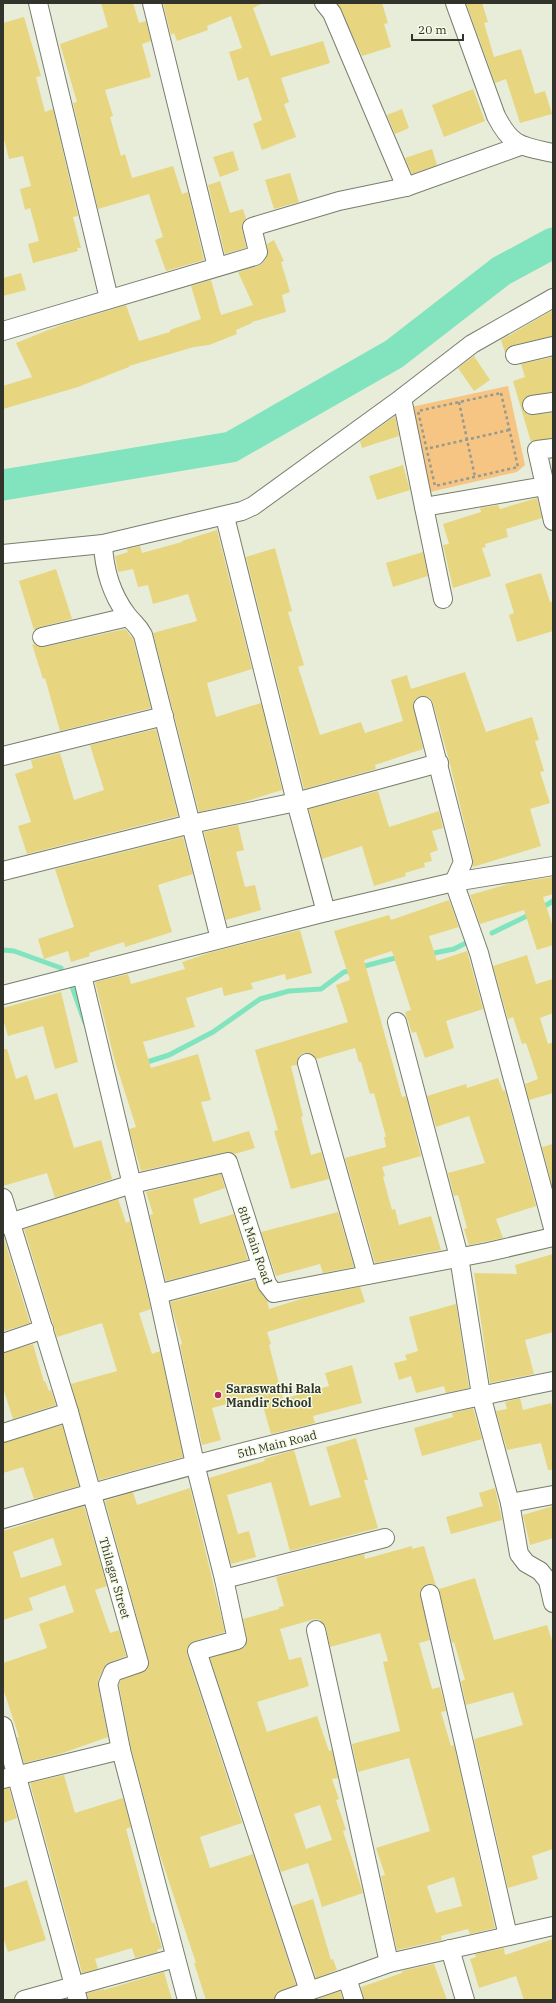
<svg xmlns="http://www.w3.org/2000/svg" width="556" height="2003" viewBox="0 0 556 2003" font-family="'IBM Plex Serif',serif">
<rect width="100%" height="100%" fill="#e7edd9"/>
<polygon fill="#f6c584" points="508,386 525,465 517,472 430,492 411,407"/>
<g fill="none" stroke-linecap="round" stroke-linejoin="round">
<g stroke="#81e4bf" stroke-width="5">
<polyline points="540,909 553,901"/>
<polyline points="492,933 531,914"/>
<polyline points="3,950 14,951 61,968"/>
<polyline points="429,954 454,949 468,942"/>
<polyline points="361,967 399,957"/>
<polyline points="71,984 85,1023"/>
<polyline points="144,1063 169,1055 213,1032 260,999 289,991 321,989 344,972 353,970"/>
</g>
<polyline stroke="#81e4bf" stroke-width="31" points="3,485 231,447 394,354 501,271 553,243"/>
</g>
<g fill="#e7d580" fill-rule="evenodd">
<polygon points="101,3 133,3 139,23 146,21 151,41 142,44 151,77 105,90 113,116 110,117 121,156 125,154 132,178 173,166 182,194 188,192 204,260 166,271 155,240 163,237 149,194 98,209 73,103 77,102 60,44 108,27"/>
<polygon points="163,3 263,3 253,8 271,56 323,41 330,63 281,78 289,102 284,104 296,137 262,150 253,124 262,120 248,77 238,81 229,52 242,48 231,16 207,26 208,30 177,41 174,33 171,35"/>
<polygon points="337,3 382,3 388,23 384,24 391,47 362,56"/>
<polygon points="466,3 482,3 488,22 484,23 494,57 521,49 535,94 545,91 552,114 520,123 506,79 495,83"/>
<polygon points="24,17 41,76 36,77 45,112 53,109 78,216 73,217 81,248 77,248 78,251 33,263 28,244 39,241 30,208 25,210 20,189 31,186 23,156 9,159 3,135 3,23"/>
<polygon points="473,89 485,121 444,137 432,105"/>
<polygon points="402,109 409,128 395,134 387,115"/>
<polygon points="432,149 437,165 412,174 405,158"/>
<polygon points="233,151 239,170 220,177 213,157"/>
<polygon points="290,173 299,202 274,209 265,180"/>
<polygon points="220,181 230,213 243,209 246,219 242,224 242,229 246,248 225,254 208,185"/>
<polygon points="274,240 284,261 281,262 290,292 282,295 286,312 252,322 252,323 236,330 237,334 209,345 194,347 129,366 129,367 78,387 3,409 3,386 32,377 16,343 61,325 126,305 139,341 170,332 170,330 201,319 191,286 211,280 221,315 253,305 238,272 258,266 263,263 268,254 267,244"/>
<polygon points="21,273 26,290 3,296 3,278"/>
<polygon points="553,310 553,336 513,345 508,348 505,353 501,340"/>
<polygon points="474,356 490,380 474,391 458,368"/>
<polygon points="553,357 553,392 526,397 522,406 524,411 528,415 553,413 553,438 531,442 513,381 525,377 521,364"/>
<polygon points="395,416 399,436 362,448 360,441"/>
<polygon points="403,465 410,490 377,500 369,476"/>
<polygon points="537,498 542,518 506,529 508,537 485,544 486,547 482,548 491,576 453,588 443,545 449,544 443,524 481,512 480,508 498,505 500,509"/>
<polygon points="217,530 252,669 207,683 216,717 261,703 282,790 244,802 199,812 153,633 197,621 188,594 153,604 148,585 138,587 133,569 118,572 115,556 128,552 127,549 140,546 142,553 182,542 182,541"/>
<polygon points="275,548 292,611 288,612 304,665 298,667 320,735 361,722 365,733 403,721 391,680 407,675 411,689 465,672 486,732 532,717 539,740 535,741 544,771 540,772 550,803 530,809 541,846 473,867 473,859 449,760 433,703 430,698 425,696 416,698 413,704 423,749 375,765 376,769 304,789 246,557"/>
<polygon points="423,552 428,576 393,587 386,563"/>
<polygon points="56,569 72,619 40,627 34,630 19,581"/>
<polygon points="541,573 550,602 553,601 553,631 517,642 509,615 514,613 505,584"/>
<polygon points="125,629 133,639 151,708 60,731 45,678 43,679 32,644 44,647"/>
<polygon points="156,729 178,816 27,854 18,826 31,822 15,774 33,768 31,760 60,753 74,800 104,790 90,745"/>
<polygon points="378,791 389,827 439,811 443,828 432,831 438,850 430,853 432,861 424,863 425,867 405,873 406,876 374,886 362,846 322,859 309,809"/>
<polygon points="238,825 244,850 236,852 245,887 255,885 261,910 226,920 204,832"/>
<polygon points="183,837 193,874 158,885 172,932 125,947 124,942 89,953 90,956 71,962 68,951 44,959 38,939 74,927 55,869"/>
<polygon points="553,877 553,894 543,897 553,927 553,945 537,950 524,910 480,924 470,895 512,883"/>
<polygon points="449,900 459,927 429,936 437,961 467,951 483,1009 446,1021 454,1048 425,1058 416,1032 412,1033 405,1012 411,1010 392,951 364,960 402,1097 406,1096 421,1156 382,1167 385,1176 383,1177 392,1210 395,1209 399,1225 431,1216 441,1250 375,1263 345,1158 386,1147 384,1137 386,1137 374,1093 370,1094 361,1062 359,1062 355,1048 317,1059 310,1053 304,1053 299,1056 297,1065 291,1066 303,1116 301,1117 311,1155 321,1152 329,1179 291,1189 274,1131 278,1130 255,1050 348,1022 336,985 350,980 334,931 389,915 391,920"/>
<polygon points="300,930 312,973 286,980 285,974 251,983 253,989 224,996 222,987 186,998 195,1027 143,1042 151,1068 198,1054 211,1100 201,1102 213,1142 249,1131 255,1148 235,1154 226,1152 141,1171 129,1129 136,1127 114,1058 95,982 128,974 131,984 185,969 182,962 212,952"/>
<polygon points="527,955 536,984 553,979 553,1013 540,1018 548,1044 553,1042 553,1093 529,1100 525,1084 538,1079 526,1043 522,1044 513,1017 508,1019 493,966"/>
<polygon points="61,992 78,1062 55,1069 43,1026 8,1036 3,1019 3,1008"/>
<polygon points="3,1049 7,1049 16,1079 27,1075 35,1100 57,1093 74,1148 101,1140 112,1179 55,1198 47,1173 3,1186"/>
<polygon points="498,1078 503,1091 505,1090 536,1206 496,1219 503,1238 469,1245 464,1229 467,1228 458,1195 454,1196 448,1173 485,1163 469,1116 436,1127 427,1096 466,1084 467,1088"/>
<polygon points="553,1144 553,1188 542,1147"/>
<polygon points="221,1174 225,1188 193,1199 200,1224 234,1214 248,1260 166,1281 150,1215 153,1214 146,1192"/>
<polygon points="118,1199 126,1223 130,1221 151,1309 139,1313 152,1354 160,1351 183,1457 99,1480 71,1384 117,1371 102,1323 57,1337 24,1229"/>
<polygon points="338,1212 354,1267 323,1273 320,1264 276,1276 261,1232"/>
<polygon points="3,1235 30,1323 5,1331 3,1326"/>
<polygon points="553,1254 553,1332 525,1340 534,1374 490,1383 474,1273 517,1274 515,1265"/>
<polygon points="255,1280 259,1290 267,1300 269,1309 304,1298 360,1287 365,1302 267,1332 271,1344 269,1345 283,1399 329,1386 325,1373 352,1365 362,1403 313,1416 315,1423 271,1434 260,1395 212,1408 221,1440 202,1445 180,1345 182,1344 170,1302"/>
<polygon points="456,1304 469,1388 446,1393 444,1386 416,1393 411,1376 399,1380 394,1363 407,1360 405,1355 418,1351 409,1317"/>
<polygon points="37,1343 33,1344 44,1382 45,1381 49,1391 51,1390 56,1405 13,1419 3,1388 3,1353"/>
<polygon points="520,1398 523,1410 551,1403 553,1411 553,1470 548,1470 541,1443 507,1450 496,1411 507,1409 505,1402"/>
<polygon points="473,1408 482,1439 422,1456 414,1428 453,1417 452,1413"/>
<polygon points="62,1425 79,1486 34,1499 23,1467 3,1473 3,1443"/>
<polygon points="356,1438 368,1480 364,1480 378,1528 290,1551 271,1482 227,1495 238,1534 249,1531 256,1557 231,1564 209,1478 265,1461 264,1459 294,1450 310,1506 341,1497 326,1447"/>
<polygon points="190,1488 225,1632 194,1641 187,1648 187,1654 242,1823 200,1837 210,1868 253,1854 296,1985 276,1993 274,2000 206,2000 194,1963 196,1963 159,1852 131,1748 119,1685 121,1680 147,1670 149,1661 105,1501 133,1492 137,1505"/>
<polygon points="495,1488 502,1520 451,1534 446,1517 483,1506 479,1493"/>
<path d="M84,1506L107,1586L95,1590L110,1633L119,1630L126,1656L106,1664L98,1680V1686L108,1737L60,1754L24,1763L17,1737H19L3,1688V1663L47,1648L39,1624L74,1612L65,1585L29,1598L33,1610L3,1620V1531ZM53,1538L62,1565L21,1578L13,1552Z"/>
<polygon points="553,1506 553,1538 530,1545 523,1515"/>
<path d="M412,1546V1549L424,1546L436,1586L427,1584L423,1587L420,1591L430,1640L419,1643L432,1689L440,1687L446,1711L441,1712L451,1746L454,1745L495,1928L470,1934L468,1929L441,1936L442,1940L397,1950L381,1876L385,1875L376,1848L430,1831L409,1758L358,1772L352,1744L400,1731L383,1662L388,1661L380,1633L330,1647L326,1627L320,1620L315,1619L280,1629L289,1660L301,1657L309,1686L257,1702L267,1732L317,1716L329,1751L332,1750L338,1778L332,1779L339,1799L336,1800L346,1830L343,1831L363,1893L322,1907L308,1863L281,1872L210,1658L245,1647L247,1638L243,1619L279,1609V1607L284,1606L276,1577L364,1554L365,1559ZM320,1805L332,1840L306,1849L294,1814ZM454,1877L462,1906L436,1913L427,1886Z"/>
<polygon points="475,1578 494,1640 547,1625 553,1644 553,1849 532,1856 538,1879 508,1888 474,1739 523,1725 513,1692 466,1705 461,1681 465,1680 454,1642 452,1643 439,1589"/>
<polygon points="64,1775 75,1813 123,1798 131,1827 126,1829 152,1923 154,1922 162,1948 157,1950 158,1952 135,1958 132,1948 95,1959 98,1969 82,1973 30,1783"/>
<polygon points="9,1788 17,1818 3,1823 3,1789"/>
<polygon points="27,1880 46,1940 8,1952 3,1937 3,1888"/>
<polygon points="313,1899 331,1960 333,1959 337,1970 316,1978 292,1906"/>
<polygon points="553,1939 553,2000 524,2000 516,1976 479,1988 470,1959 476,1957 475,1954 504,1948 505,1955"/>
<polygon points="434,1964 447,2000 364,2000 361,1987 402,1973 402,1971"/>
<polygon points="164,1972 172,2000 88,2000 87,1993 104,1989 104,1990"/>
<polygon points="340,1991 343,2000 315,2000"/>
</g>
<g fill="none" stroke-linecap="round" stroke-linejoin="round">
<defs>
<g id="street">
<polyline points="38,3 109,299"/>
<polyline points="152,3 217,267"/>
<path d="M455,3L496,116C512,147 521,146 553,153"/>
<polyline points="406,187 520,146"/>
<polyline points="3,331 255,256 258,252 252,227 339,201 406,187 332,13 324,3"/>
<polyline points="515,355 553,346"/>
<polyline points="402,398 424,507 545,486"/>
<polyline points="532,405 553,402"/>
<polyline points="553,448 537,450 553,521"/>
<polyline points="424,507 443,599"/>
<polyline points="225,517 296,802 326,912"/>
<path d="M103,544C104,569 112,595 127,615C133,623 138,625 143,635L220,939"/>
<polyline points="3,554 103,544 242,511 253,506 402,398 472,344 553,298"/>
<polyline points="42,637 128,617"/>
<polyline points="423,706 463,862 454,882 479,953 553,1228"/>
<polyline points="3,756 164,716"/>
<polyline points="3,871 191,824 296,802 439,763"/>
<polyline points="82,975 158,1294 195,1464 224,1579 385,1538"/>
<polyline points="3,995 326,912 454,882 553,866"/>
<polyline points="397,1022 459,1257 481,1395 510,1503 553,1495"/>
<polyline points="307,1063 367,1275"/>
<polyline points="3,1198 69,1412 139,1663 113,1672 108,1684 121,1750"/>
<polyline points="3,1225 132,1184 228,1162 267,1284 274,1293 488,1252 553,1237"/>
<polyline points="158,1294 261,1267"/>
<polyline points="3,1343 44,1329"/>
<polyline points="3,1433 69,1412"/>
<polyline points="510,1503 519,1554 526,1563 540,1571 548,1581 553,1603"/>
<path d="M3,1519C184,1465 368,1418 553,1381"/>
<polyline points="224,1579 237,1640 197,1651 309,1991 347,1978"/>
<polyline points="430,1594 508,1936"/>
<polyline points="316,1630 389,1963"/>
<polyline points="3,1726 78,2000"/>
<polyline points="3,1779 121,1750 187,2000"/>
<polyline points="450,1949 465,2000"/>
<polyline points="24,2000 175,1958"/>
<polyline points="284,2000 309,1991"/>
<polyline points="354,2000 347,1978 389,1963 553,1926"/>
</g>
</defs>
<use href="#street" stroke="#787e6c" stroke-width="20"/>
<g stroke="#979b8d" stroke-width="2.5" stroke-dasharray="3 3" stroke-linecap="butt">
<polygon points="501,393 518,467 435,486 418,411"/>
<polyline points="459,402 475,477"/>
<polyline points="430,448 509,430"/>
</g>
<use href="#street" stroke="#fff" stroke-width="18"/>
</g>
<circle fill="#b2245a" stroke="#f4fbe6" stroke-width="1.5" cx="218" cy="1395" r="4"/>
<g text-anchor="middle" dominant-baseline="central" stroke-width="3" stroke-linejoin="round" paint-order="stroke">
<g font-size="12" fill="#32342c" stroke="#f4fbe6">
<text transform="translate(255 1245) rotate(71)">8th Main Road</text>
<text transform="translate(277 1444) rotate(-14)">5th Main Road</text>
<text transform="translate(115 1578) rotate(74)">Thilagar Street</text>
</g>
<g font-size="12" font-weight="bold" fill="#32342c" stroke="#f4fbe6" text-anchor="start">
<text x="226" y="1388">Saraswathi Bala<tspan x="226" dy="14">Mandir School</tspan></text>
</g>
</g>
<rect width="556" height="2003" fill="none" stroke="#32342c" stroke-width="8"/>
<path d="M412 34v6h51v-6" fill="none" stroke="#32342c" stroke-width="2"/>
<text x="418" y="34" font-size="12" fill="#32342c" stroke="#f4fbe6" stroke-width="3" paint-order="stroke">20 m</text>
</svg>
